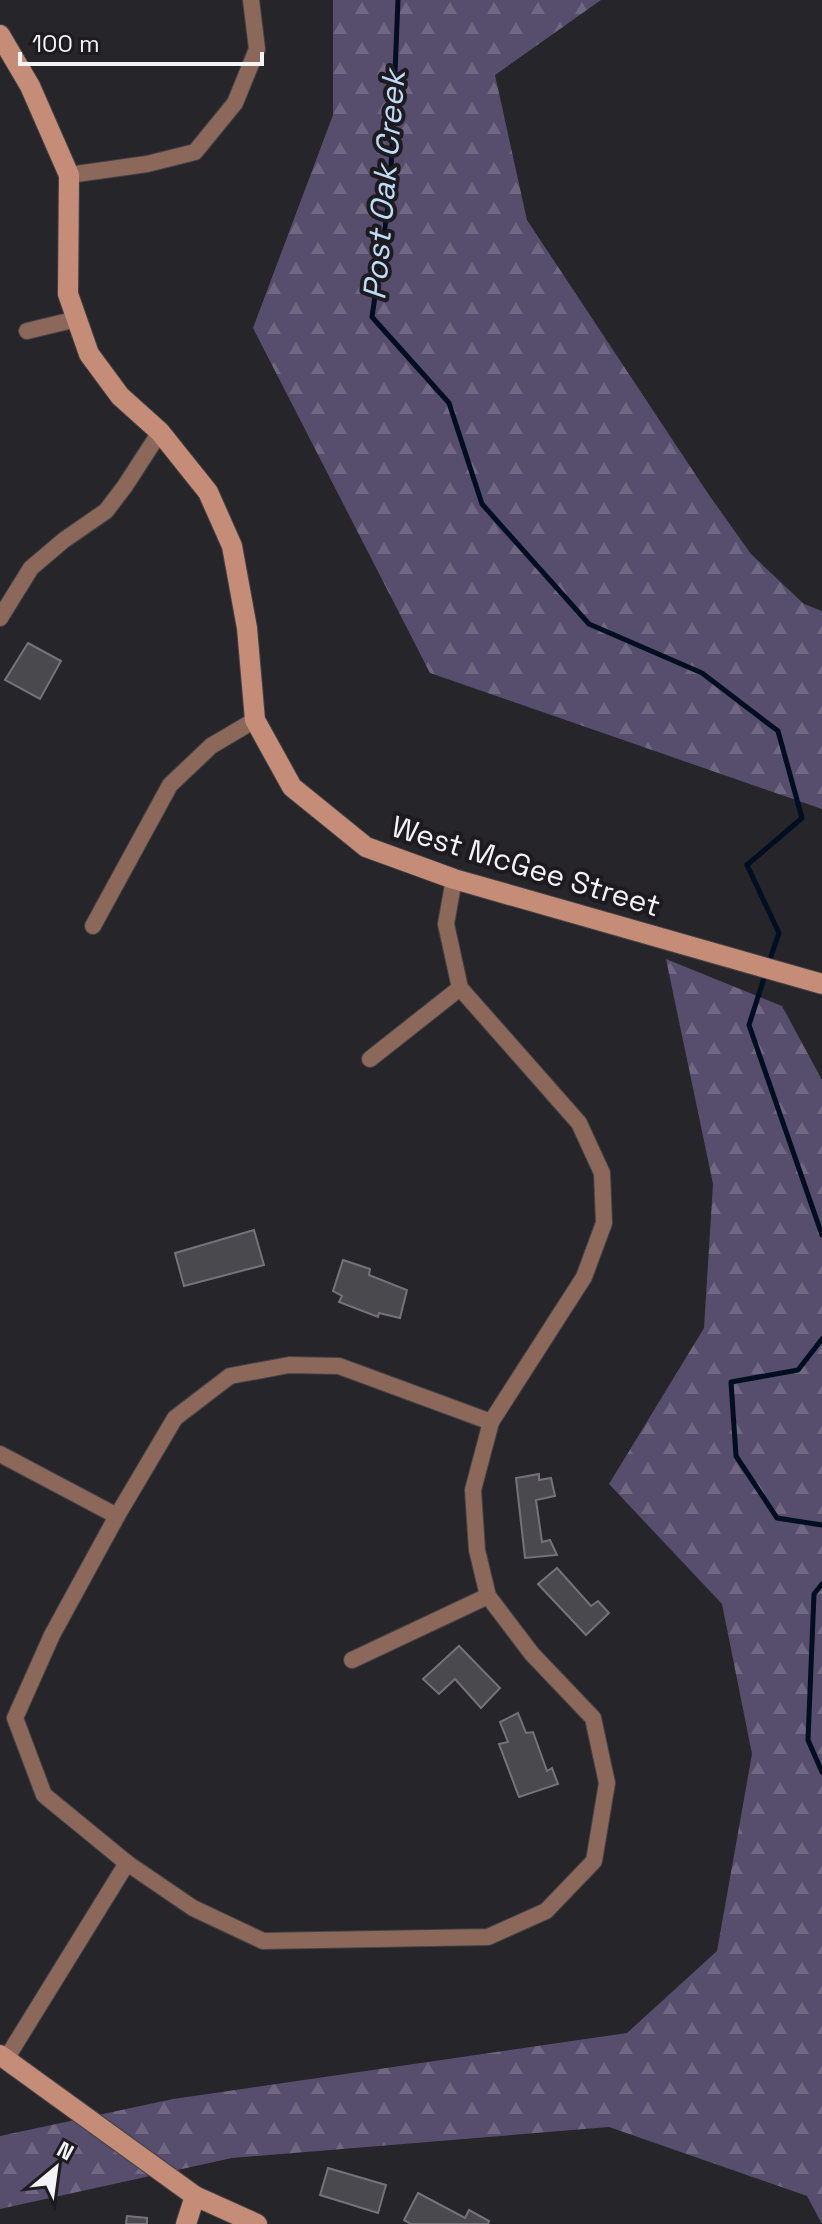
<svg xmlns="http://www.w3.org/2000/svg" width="822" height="2224" viewBox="0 0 822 2224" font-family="'Space Grotesk',sans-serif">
<defs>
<pattern id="forest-firs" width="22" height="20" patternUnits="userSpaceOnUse" patternTransform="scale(2)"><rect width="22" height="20" fill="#574d6c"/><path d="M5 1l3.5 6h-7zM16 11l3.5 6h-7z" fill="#706782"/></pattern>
</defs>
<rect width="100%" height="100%" fill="#26252a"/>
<g fill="url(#forest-firs)">
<polygon points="333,0 601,0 495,75 527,220 709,495 751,554 804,604 822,611 822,809 430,673 253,328 333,115"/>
<polygon points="666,959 782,1006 822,1080 822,2224 807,2196 609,2127 232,2158 0,2209 0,2136 173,2099 627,2033 717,1951 752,1754 722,1604 609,1484 704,1328 713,1184"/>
</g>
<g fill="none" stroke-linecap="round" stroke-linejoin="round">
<g stroke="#000e21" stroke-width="5">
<polyline points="398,0 390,193 372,317 449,403 482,504 589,624 702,673 778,731 802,818 747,865 779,933 769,962"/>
<polyline points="766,972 749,1025 822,1235"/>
<polyline points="822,1339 798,1370 731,1382 736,1456 777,1518 822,1525"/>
<polyline points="822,1584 814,1594 808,1740 822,1772"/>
</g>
</g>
<g fill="#4a494e" stroke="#757379" stroke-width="2">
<polygon points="28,643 61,661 40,699 5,680"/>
<polygon points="254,1230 264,1265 184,1286 175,1253"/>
<polygon points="343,1260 370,1269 369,1275 407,1290 400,1318 379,1313 378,1317 339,1302 342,1296 333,1291"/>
<polygon points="539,1474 539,1480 551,1478 555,1496 536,1500 542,1542 550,1540 557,1555 525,1558 516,1478"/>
<polygon points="557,1568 591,1606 598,1601 609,1613 586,1635 538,1584"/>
<polygon points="459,1646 500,1688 481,1708 455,1679 439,1694 423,1679"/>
<polygon points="518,1713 526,1733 533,1732 547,1771 552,1768 558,1784 519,1797 499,1744 508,1742 500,1722"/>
<polygon points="328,2168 386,2185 378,2213 320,2195"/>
<polygon points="418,2193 465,2218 469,2210 489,2221 488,2224 411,2224 404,2220"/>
<polygon points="127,2216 147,2218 147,2224 126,2224"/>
</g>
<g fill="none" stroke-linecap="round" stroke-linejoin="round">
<defs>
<g id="street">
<polyline points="69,175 147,164 195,152 235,103 257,49 251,0"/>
<polyline points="27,331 77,319"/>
<polyline points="0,618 31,568 64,540 106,511 125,486 160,432"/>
<polyline points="454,879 446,924 460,988 579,1123 602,1173 604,1223 584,1277 491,1422"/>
<polyline points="93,926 170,785 211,746 255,720"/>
<polyline points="370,1059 460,988"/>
<polygon points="289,1365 339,1366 491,1422 473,1490 477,1550 488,1596 532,1654 593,1718 607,1783 594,1861 546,1911 488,1937 263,1941 193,1908 127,1863 44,1795 15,1718 52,1635 117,1516 175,1418 230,1376"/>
<polyline points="0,1454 117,1516"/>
<polyline points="352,1660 488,1596"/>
<polyline points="6,2059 127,1863"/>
</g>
<g id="secondary">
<polyline points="0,35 30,86 69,175 68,294 89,354 120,396 160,432 208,492 232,546 247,628 255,720 292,787 366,847 454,879 822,984"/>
<polyline points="0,2055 195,2196 257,2224"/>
<polyline points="186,2224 195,2196"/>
</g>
</defs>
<use href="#street" stroke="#434247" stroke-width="18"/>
<use href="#secondary" stroke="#434247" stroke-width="22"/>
<use href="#street" stroke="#8b685a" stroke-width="16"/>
<use href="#secondary" stroke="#c58d77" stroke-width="20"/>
</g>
<g text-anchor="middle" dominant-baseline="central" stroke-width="8" stroke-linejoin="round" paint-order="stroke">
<g font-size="30" fill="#f4f3f6" stroke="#1d1b20">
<text transform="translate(526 866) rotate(17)">West McGee Street</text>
</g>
<g font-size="32" font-style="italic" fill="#bedcf7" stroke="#1d1b20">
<text transform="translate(384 185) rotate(-85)">Post Oak Creek</text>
</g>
</g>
<g transform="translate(56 2168) rotate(29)" stroke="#1d1b20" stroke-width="6" paint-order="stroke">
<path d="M0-6L14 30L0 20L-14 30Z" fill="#f4f3f6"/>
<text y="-12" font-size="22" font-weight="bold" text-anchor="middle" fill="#f4f3f6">N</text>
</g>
<path d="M20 52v12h242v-12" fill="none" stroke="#f4f3f6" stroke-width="4"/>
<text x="32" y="52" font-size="24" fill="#f4f3f6" stroke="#1d1b20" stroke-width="6" paint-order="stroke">100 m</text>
</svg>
